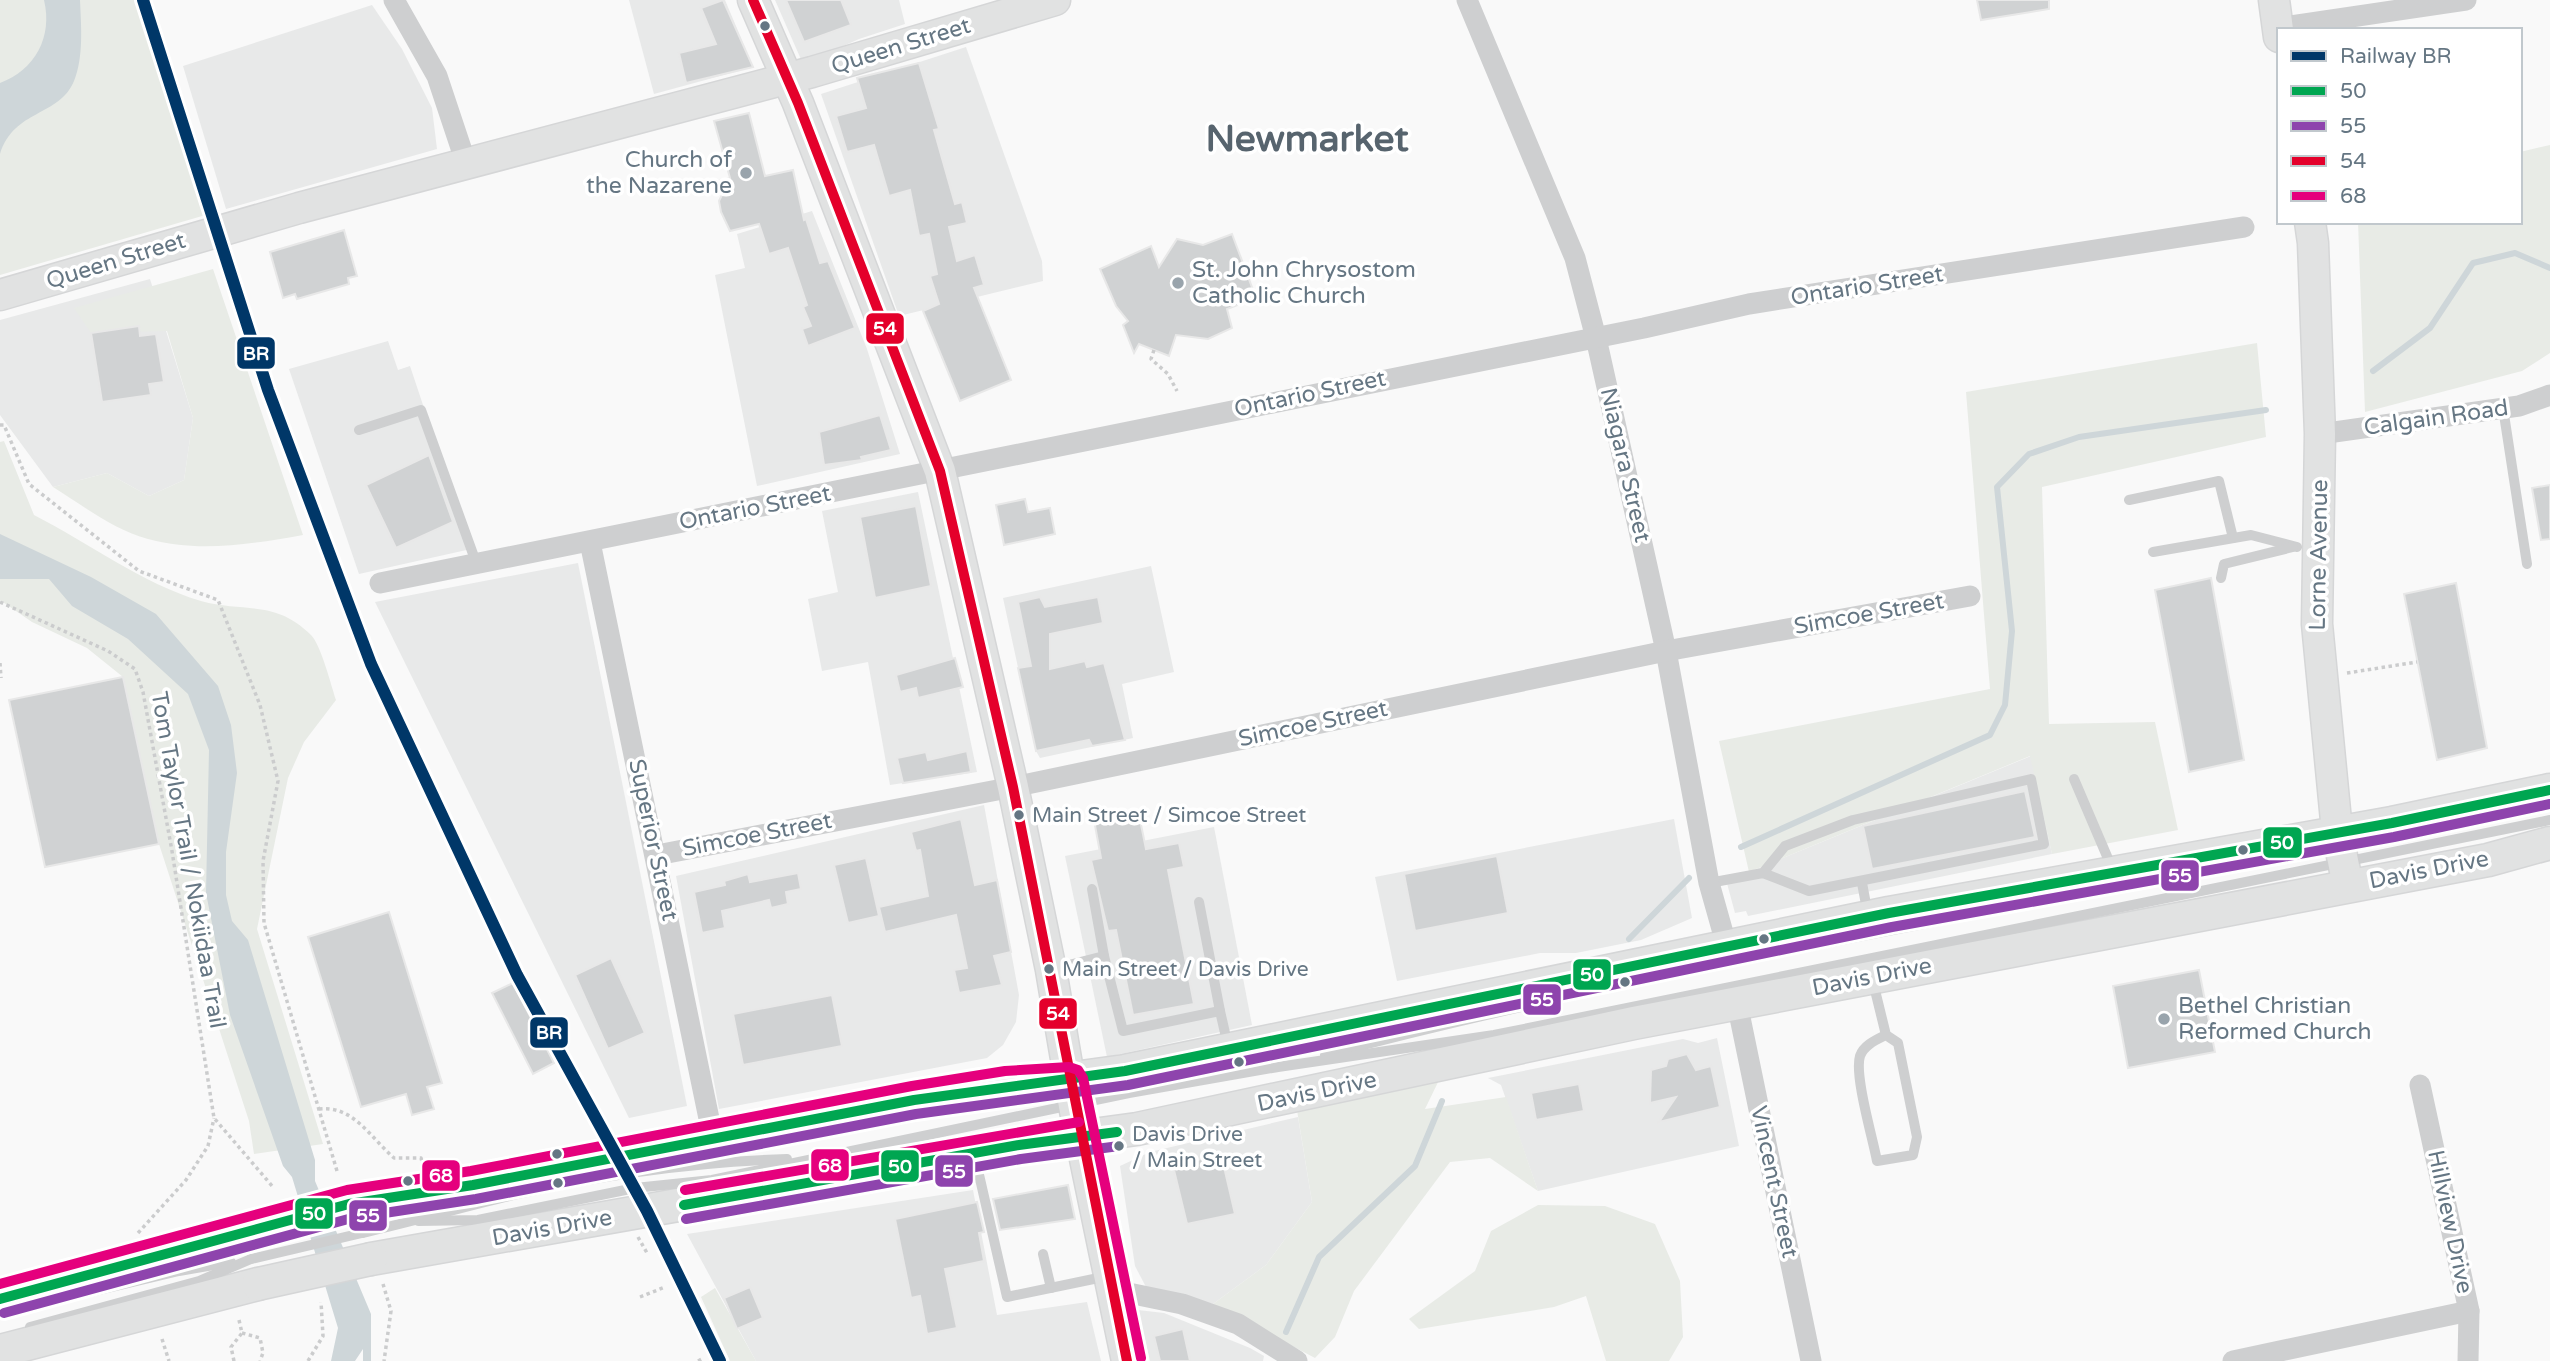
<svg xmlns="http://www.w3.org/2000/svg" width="2550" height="1361" viewBox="0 0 2550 1361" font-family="'Varela Round',sans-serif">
<rect width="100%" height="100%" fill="#f9f9f9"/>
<g fill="#e8e9e9">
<polygon points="629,0 725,0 753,67 654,94"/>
<polygon points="775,0 899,0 905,24 859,39 803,64"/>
<polygon points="372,5 402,49 432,108 437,149 226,209 183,66"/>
<polygon points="966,47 1042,261 1043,281 899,316 821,94"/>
<polygon points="812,211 867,349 900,454 757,486 715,275 745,268 737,234"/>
<polygon points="150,279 193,418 184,480 149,496 107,473 53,487 0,415 0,320"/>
<polygon points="388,341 398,370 410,366 471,549 359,574 289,369"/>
<polygon points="918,492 977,772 890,785 868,662 822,671 808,599 838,592 822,511"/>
<polygon points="578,563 687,1106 629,1118 375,602"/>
<polygon points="1151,566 1174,672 1122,684 1133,738 1040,758 1036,751 1003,598"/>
<polygon points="2031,756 2052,854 1748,916 1746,911 1735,913 1725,876 1749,872"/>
<polygon points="984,805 1019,995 1016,1022 1003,1045 987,1058 719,1109 676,876"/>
<polygon points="1674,819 1692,918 1641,940 1576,953 1540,953 1397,981 1375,877"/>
<polygon points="1214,827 1252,1025 1107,1057 1065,856"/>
<polygon points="1717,1038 1739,1146 1538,1191 1501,1085 1488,1078 1683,1039 1698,1043"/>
<polygon points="1298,1117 1312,1202 1266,1265 1213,1304 1146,1287 1135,1266 1120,1166 1150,1152"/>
<polygon points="973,1190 997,1315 1087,1302 1101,1361 756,1361 687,1234"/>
<polygon points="1138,1310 1164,1313 1250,1348 1264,1356 1263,1361 1150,1361"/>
</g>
<g fill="#e8ebe6">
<polygon points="0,0 142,0 209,214 0,275"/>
<polygon points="2550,145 2550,353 2522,371 2365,412 2358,222 2520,222 2520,152"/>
<path d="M213,269L303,535C253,544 198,553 148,539C114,530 82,505 53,487L107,473L149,496L184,480L193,418L167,331L91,333L74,308Z"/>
<polygon points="2257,343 2266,437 2042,487 2049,724 2155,722 2178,830 2052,854 2030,756 1749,872 1719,741 1990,689 1966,392"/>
<path d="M4,441L34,515C89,543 141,583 201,601C244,613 275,599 311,635C321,645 331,685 336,700L304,742L288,778L257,929L323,1144L254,1154L249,1121L159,844L123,677L87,648L32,622L0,600V442Z"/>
<polygon points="1441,1076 1425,1109 1506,1097 1538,1191 1490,1158 1450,1162 1354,1291 1335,1337 1315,1358 1213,1304 1266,1265 1312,1202 1296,1104"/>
<polygon points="1538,1205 1605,1206 1655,1224 1680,1281 1683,1337 1669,1361 1606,1361 1586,1296 1554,1307 1419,1329 1409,1319 1475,1271 1491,1231"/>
<polygon points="715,1288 756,1361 730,1361 701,1297"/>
</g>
<g fill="#ced6d9">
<path d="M44,0H80C81,25 84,57 74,81C59,117 14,109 0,154V83C35,70 53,37 44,0Z"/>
<polygon points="0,534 91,577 156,614 218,686 231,725 237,773 226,852 226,895 232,921 248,940 315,1160 315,1181 371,1314 371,1361 363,1361 363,1349 355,1361 331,1361 338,1328 292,1177 283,1166 230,1015 206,893 209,750 188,694 128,639 72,606 49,579 0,579"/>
</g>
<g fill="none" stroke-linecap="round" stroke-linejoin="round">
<g stroke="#ced6d9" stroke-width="6">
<polyline points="2373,371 2430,328 2473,263 2515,253 2550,268"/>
<polyline points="1741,847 1990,735 2005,705 2012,631 1997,487 2029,454 2079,437 2266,410"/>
<polyline points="1629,939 1689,878"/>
<polyline points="1286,1332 1319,1257 1415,1166 1442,1101"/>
</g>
</g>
<g fill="#d0d2d3" stroke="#e8e8e8" stroke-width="2">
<polygon points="723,0 753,67 686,83 679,53 716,44 701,8"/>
<polygon points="786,0 841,0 851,25 804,42"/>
<polygon points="1977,0 2049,0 2049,9 1981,20"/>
<polygon points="919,63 939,129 934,130 955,204 962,202 967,223 949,227 957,261 975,255 984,285 974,288 1011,380 960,401 923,311 939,304 930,276 937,274 929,234 919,236 910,190 889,196 874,145 847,152 836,116 866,108 857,78"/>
<polygon points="749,113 765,176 793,170 804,220 806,219 820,263 828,261 855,328 808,346 802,329 811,326 803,307 807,305 788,248 769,254 759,224 730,231 721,212 719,201 722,195 715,182 730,178 714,121"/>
<polygon points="344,230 357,276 348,278 349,284 297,299 295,294 283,298 270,252"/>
<polygon points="1232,234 1256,298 1227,309 1232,328 1208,339 1176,335 1169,356 1139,344 1134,353 1123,325 1128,321 1116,306 1100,269 1151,246 1159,267 1177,239 1203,245"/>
<polygon points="139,326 140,336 156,334 164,382 149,384 151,395 102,402 91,333"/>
<polygon points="880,415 891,450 861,457 862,460 824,465 819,432"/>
<polygon points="429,455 453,522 396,548 366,485"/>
<polygon points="2550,485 2550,539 2541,540 2532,488"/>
<polygon points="1025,499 1028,512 1050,508 1055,534 1004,545 996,505"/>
<polygon points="916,506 931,586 875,598 860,517"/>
<polygon points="2211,578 2244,760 2189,772 2155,590"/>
<polygon points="2456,583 2487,748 2437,760 2404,594"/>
<polygon points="1040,597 1045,607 1098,597 1103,623 1050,634 1050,669 1085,661 1087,667 1104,663 1125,740 1092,746 1089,740 1036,751 1018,668 1031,666 1018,602"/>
<polygon points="955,658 963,687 918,698 916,688 900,692 896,675"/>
<polygon points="123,677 159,844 45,867 9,700"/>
<polygon points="967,751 971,772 903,783 897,758 926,752 928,760"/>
<polygon points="2025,791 2035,837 1872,869 1863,826"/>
<polygon points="1138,810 1146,849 1179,843 1184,867 1168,870 1194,1004 1133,1015 1116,930 1108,931 1091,860 1101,858 1094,820"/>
<polygon points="961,819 975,885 997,880 1011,952 994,956 1002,985 959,993 954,970 967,968 956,915 885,932 879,907 928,896 920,850 916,851 911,832"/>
<polygon points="1497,856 1508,913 1415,931 1404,874"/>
<polygon points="866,858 879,916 848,923 834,865"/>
<polygon points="798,873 801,889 786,892 788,904 771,908 769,900 722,911 725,928 702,933 694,892 725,885 724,881 748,874 750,882"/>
<polygon points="389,912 442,1083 427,1087 434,1109 412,1115 406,1094 361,1107 308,937"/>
<polygon points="611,958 645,1033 608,1049 575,975"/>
<polygon points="2199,970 2215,1052 2128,1068 2113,986"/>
<polygon points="513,983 554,1063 533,1074 492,993"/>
<polygon points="832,995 842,1046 743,1065 733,1014"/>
<polygon points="1687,1054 1696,1070 1711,1066 1720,1107 1659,1122 1676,1097 1650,1103 1651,1070 1666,1066 1668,1059"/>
<polygon points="1579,1084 1584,1111 1536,1120 1531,1093"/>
<polygon points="1221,1154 1235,1214 1187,1224 1173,1166"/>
<polygon points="1068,1185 1075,1219 1000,1230 993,1199"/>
<polygon points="977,1202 984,1232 979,1233 984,1261 945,1269 957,1328 927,1334 920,1296 911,1298 895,1219"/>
<polygon points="750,1287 763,1318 737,1329 724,1298"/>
<polygon points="1183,1329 1190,1361 1160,1361 1154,1336"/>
</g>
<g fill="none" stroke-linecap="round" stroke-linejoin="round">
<defs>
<g id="secondary">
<polyline points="753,0 798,103 940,471 1013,787 1051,970 1074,1106 1127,1361"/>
<polyline points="2274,0 2279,37"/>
<polyline points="2310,222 2313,243 2320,434 2317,624 2337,831 2348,886"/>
<polyline points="0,295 299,208 812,72 1055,0"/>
</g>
<g id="primary">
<polyline points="349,1204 473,1185 914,1100 1125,1071 1889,913 2392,823 2550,790"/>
<polyline points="371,1259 1019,1145 1137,1129 1634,1023 2488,860 2550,843"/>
<polyline points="0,1299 240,1231"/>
<polyline points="0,1351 258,1284"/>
</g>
</defs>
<use href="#secondary" stroke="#d5d6d7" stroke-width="33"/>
<use href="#primary" stroke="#d5d6d7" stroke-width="35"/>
<g stroke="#cbcccd" stroke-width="3.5" stroke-dasharray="3.5 3.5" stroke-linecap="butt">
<polyline points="1154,350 1151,359 1168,374 1177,391"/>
<polyline points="0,425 4,425 29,484 139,571 218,600 260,705 278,781 263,861 264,923 337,1171"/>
<polyline points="0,602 108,651 135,669 143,692 172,851 214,1118 273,1187"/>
<polyline points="0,663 1,678"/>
<polyline points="2347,673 2417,662"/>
<path d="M319,1109C353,1105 370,1137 394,1158H421L423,1165"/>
<polyline points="138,1233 186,1180 208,1146 214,1118"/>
<polyline points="638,1237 647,1253"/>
<polyline points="383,1284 391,1311 384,1361"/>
<polyline points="640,1297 665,1287"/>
<polyline points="242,1333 260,1338 263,1353 260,1361"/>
<polyline points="162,1339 169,1361"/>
<polyline points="234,1361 231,1347 242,1333 239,1320"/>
<polyline points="308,1361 323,1336 321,1302"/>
<polyline points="698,1361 702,1359"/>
</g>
<g stroke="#cecfd0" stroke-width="10">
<polyline points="2503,408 2527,564"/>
<polyline points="359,430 421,410 477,565"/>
<polyline points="2129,500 2219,481 2233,538"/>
<polyline points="2153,552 2251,535 2297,547"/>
<polyline points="2221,578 2224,564 2293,547"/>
<polyline points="2074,779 2112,868"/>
<polyline points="1709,883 1763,873 1809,891 2044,844 2031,779 1853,820 1785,846 1763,873"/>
<polyline points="1862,883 1868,915"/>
<polyline points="1092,889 1104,956"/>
<polyline points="1199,902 1220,1011"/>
<polyline points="1053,969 1104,956 1123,1031 1220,1011 1228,1046"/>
<path d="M1873,982L1886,1035L1898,1043L1917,1137L1913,1155L1877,1161C1873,1139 1854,1075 1860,1056C1864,1045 1876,1040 1886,1035"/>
<path d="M1325,1055C1551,995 1781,952 2011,907"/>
<polyline points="975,1157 1007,1297 1108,1276"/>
<polyline points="418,1221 478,1220 635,1188 712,1180 1129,1093 1278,1067 1494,1035 2550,820"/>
<path d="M362,1233C415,1221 466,1206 518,1194C607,1174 696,1162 787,1159"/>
<polyline points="1043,1254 1051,1288"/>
<polyline points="32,1306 179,1271 231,1262"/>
<polyline points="30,1327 199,1281 251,1259"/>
</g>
<g stroke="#cecfd0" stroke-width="21">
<polyline points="394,0 437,76 466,163"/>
<polyline points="1467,0 1575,258 1596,338 1666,651 1709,883 1727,947"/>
<polyline points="2277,28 2466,0"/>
<polyline points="2320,434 2519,406 2550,395"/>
<polyline points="590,542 713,1138"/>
<polyline points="380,583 1644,328 1749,304 2244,227"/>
<polyline points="657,855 1013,787 1666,651 1970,596"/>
<polyline points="1737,1003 1811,1361"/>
<polyline points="2420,1085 2469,1311 2468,1361"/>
<polyline points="1114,1290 1182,1304 1238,1324 1297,1361"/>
<polyline points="2233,1361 2469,1311"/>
</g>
<use href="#secondary" stroke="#e1e2e2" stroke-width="30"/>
<use href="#primary" stroke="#e1e2e2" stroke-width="32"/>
<defs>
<g id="primary-bridge">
<polyline points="240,1231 349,1204"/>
<polyline points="258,1284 371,1259"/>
</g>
</defs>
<use href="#primary-bridge" stroke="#d5d6d7" stroke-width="35" stroke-linecap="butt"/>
<polyline stroke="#cecfd0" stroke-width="10" points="251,1259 362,1233"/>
<use href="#primary-bridge" stroke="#e1e2e2" stroke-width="32"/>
<defs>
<g id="bus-1">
<polyline points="684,1205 1019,1145 1117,1132"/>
<polyline points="0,1299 349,1204 473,1185 914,1100 1125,1071 1889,913 2392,823 2550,790"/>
</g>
<g id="bus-2">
<polyline points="686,1219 1021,1159 1119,1146"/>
<polyline points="4,1313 352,1218 476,1199 916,1114 1128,1085 1892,927 2394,837 2550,804"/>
</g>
<polyline id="bus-3" points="753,0 798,103 940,471 1013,787 1127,1361"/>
<g id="bus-4">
<polyline points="685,1190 1079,1122"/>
<polyline points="0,1284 347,1190 471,1171 912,1086 1005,1071 1069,1067 1078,1070 1083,1078 1141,1358"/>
</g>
</defs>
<use href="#bus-1" stroke="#fff" stroke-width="16"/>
<use href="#bus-2" stroke="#fff" stroke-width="16"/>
<use href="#bus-3" stroke="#fff" stroke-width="16"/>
<use href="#bus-4" stroke="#fff" stroke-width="16"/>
<use href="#bus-1" stroke="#00a651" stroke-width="10"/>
<use href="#bus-2" stroke="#8e44ad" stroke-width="10"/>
<use href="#bus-3" stroke="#e4002b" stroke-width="10"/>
<use href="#bus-4" stroke="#e5007d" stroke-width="10"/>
<defs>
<polyline id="rail-1" points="143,0 268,390 371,664 517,975 647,1211 720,1361"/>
</defs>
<use href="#rail-1" stroke="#fff" stroke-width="18"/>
<use href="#rail-1" stroke="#003768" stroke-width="12"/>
</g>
<g fill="#657683" stroke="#fff" stroke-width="2.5">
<circle cx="765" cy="26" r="6"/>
<circle cx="1019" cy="815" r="6"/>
<circle cx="2243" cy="850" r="6"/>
<circle cx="1764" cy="939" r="6"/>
<circle cx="1049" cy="969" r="6"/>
<circle cx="1625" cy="982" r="6"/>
<circle cx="1239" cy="1062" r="6"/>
<circle cx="1119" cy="1146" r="6"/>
<circle cx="557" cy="1154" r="6"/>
<circle cx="408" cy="1181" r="6"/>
<circle cx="558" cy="1183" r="6"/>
</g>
<g fill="#99a4ac" stroke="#fff" stroke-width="2.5">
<circle cx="746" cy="173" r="7"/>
<circle cx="1178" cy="283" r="7"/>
<circle cx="2164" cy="1019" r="7"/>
</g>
<g text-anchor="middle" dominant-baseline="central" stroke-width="7" stroke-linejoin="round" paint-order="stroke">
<g font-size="21" fill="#657683" stroke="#fff" text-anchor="start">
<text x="1032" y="815">Main Street / Simcoe Street</text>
<text x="1062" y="969">Main Street / Davis Drive</text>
<text x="1132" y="1134">Davis Drive<tspan x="1132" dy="26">/ Main Street</tspan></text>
</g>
<g font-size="23" fill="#657683" stroke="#fff">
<text transform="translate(901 46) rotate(-17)">Queen Street</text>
<text transform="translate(116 261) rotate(-17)">Queen Street</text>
<text transform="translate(1867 286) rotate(-9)">Ontario Street</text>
<text transform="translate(1310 394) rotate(-12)">Ontario Street</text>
<text transform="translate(2436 418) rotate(-8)">Calgain Road</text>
<text transform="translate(1625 465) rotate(77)">Niagara Street</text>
<text transform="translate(755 508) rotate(-11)">Ontario Street</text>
<text transform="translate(2319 555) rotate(-89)">Lorne Avenue</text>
<text transform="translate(1869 614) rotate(-10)">Simcoe Street</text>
<text transform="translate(1313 724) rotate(-12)">Simcoe Street</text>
<text transform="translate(757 835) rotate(-11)">Simcoe Street</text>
<text transform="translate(653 840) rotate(78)">Superior Street</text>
<text transform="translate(188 860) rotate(80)">Tom Taylor Trail / Nokiidaa Trail</text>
<text transform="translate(2429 870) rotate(-11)">Davis Drive</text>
<text transform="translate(1872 977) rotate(-11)">Davis Drive</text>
<text transform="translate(1317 1092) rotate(-12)">Davis Drive</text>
<text transform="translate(1774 1182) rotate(78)">Vincent Street</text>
<text transform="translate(2450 1222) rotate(78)">Hillview Drive</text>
<text transform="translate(552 1228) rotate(-10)">Davis Drive</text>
</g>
<g font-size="23" fill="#657683" stroke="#fff" text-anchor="start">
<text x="732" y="160" text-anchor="end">Church of<tspan x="732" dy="26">the Nazarene</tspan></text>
<text x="1192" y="270">St. John Chrysostom<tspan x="1192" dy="26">Catholic Church</tspan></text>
<text x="2178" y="1006">Bethel Christian<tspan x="2178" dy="26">Reformed Church</tspan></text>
</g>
<g font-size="37" font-weight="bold" fill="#57646e" stroke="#fff">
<text x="1307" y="139">Newmarket</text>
</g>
</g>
<g stroke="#fff" stroke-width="2.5">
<rect x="865" y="312" width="40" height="33" rx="7" fill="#e4002b"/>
<rect x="236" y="336" width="40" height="34" rx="7" fill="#003768"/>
<rect x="2262" y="826" width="41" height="33" rx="7" fill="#00a651"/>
<rect x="2160" y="859" width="40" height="33" rx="7" fill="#8e44ad"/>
<rect x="1572" y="958" width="40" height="33" rx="7" fill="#00a651"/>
<rect x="1522" y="983" width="40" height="33" rx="7" fill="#8e44ad"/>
<rect x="1038" y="997" width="40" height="33" rx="7" fill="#e4002b"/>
<rect x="529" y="1016" width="40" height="33" rx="7" fill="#003768"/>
<rect x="810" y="1148" width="40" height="34" rx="7" fill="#e5007d"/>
<rect x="880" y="1149" width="40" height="34" rx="7" fill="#00a651"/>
<rect x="934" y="1154" width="40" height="34" rx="7" fill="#8e44ad"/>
<rect x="421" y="1159" width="40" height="33" rx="7" fill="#e5007d"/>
<rect x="294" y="1197" width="40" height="33" rx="7" fill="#00a651"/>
<rect x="348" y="1199" width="40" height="33" rx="7" fill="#8e44ad"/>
</g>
<g font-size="19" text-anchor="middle" font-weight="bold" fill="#fff">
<text x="885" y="335">54</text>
<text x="256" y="360">BR</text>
<text x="2282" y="849">50</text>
<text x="2180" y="882">55</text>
<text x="1592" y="981">50</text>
<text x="1542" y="1006">55</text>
<text x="1058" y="1020">54</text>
<text x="549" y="1039">BR</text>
<text x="830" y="1172">68</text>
<text x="900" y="1173">50</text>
<text x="954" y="1178">55</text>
<text x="441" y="1182">68</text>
<text x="314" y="1220">50</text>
<text x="368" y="1222">55</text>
</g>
<rect x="2277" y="28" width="245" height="196" fill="#ffffff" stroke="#c1c8cd" stroke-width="2"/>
<rect x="2291" y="51" width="35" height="10" fill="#003768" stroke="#c1c8cd" stroke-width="2"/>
<text x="2340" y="63" font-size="21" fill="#657683">Railway BR</text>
<rect x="2291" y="86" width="35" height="10" fill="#00a651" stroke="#c1c8cd" stroke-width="2"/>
<text x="2340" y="98" font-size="21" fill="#657683">50</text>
<rect x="2291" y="121" width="35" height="10" fill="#8e44ad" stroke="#c1c8cd" stroke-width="2"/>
<text x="2340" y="133" font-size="21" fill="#657683">55</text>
<rect x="2291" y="156" width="35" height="10" fill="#e4002b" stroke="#c1c8cd" stroke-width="2"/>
<text x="2340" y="168" font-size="21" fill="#657683">54</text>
<rect x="2291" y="191" width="35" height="10" fill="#e5007d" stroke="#c1c8cd" stroke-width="2"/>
<text x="2340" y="203" font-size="21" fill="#657683">68</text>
</svg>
